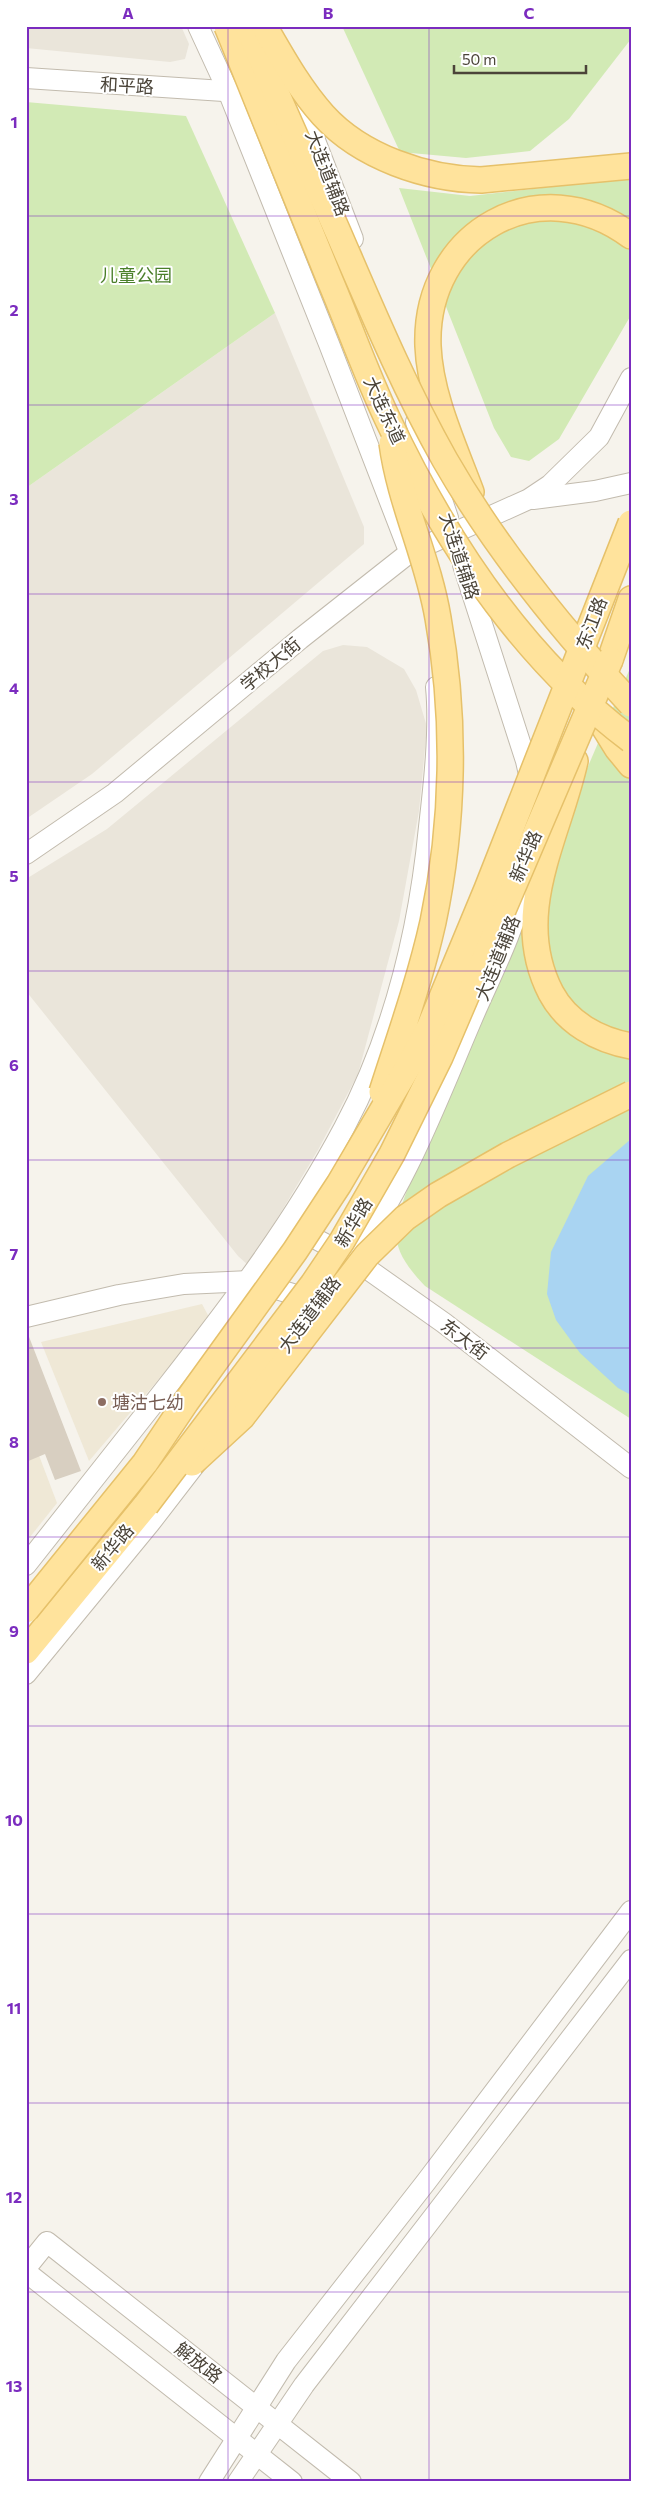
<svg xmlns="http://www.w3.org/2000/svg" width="657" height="2508" viewBox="0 0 657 2508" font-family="Commissioner,'Noto Sans SC',sans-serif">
<rect width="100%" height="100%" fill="#f6f3ec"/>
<g fill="#eae5da">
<polygon points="26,26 181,26 189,44 185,59 170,62 26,48"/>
<polygon points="275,313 364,527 364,544 92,774 26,819 26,488"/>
<polygon points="343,645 367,647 404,669 416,690 427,727 419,811 399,921 358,1074 318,1150 249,1266 238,1256 26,991 26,879 107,829 323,651"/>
</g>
<g fill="#efe8d6">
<polygon points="202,1304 210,1319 89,1461 41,1342"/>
<polygon points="26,1421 57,1503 26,1542"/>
</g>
<g fill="#d2eab5">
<polygon points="342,26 631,26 631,39 569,119 530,151 466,158 400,152"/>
<polygon points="26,102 186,116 275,313 26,488"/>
<polygon points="631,178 631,315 559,439 529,461 511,457 494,428 399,188 470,196"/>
<path d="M631,666V1419L425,1286C387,1246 392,1231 410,1182Z"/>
</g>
<polygon fill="#a9d4f2" points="631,1139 631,1395 618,1388 580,1353 556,1320 547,1294 551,1252 588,1176"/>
<polygon fill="#d8cfc1" points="26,1329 81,1471 55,1480 45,1454 26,1462"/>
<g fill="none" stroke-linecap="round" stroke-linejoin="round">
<defs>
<g id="minor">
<polyline points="198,26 228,91 329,344 409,551"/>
<polyline points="26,78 239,92"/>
<polyline points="294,86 353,239"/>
<polyline points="416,422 448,518"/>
<polyline points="533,499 595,491 631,483"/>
<polyline points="463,565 526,761 537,810 536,830"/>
<polyline points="26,854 115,793 300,639 409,553 529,499 550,485 599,437 631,378"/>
<polyline points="293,1227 352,1258 444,1323 631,1468"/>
<path d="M348,1263C404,1191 436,1103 472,1019C490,977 515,930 524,885"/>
<polyline points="26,1317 119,1295 184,1284 250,1281 316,1301"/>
<path d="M26,1565C74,1505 121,1444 169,1384C234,1301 294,1222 344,1128C393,1036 419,930 429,827C434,784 440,729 436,687"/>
<polyline points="26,1674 150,1523 204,1453"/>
<polyline points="26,2268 47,2242 351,2482"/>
<polyline points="26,2272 292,2482"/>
<polyline points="209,2482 286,2361 426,2182 631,1911"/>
<polyline points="238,2482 304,2385 631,1960"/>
</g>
<g id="major">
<path d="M471,492C454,446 430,396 428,346C424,233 539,167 631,236"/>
<polyline points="610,660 631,599"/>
<polyline points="596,714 617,748 631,765"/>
<path d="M575,761C558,838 510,914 551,993C567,1023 598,1040 631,1046"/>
<polyline points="26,1651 146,1505"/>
</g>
</defs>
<use href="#minor" stroke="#c2bbae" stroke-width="22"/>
<use href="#major" stroke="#e6c16a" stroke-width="28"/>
<use href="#minor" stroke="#fff" stroke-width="20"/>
<use href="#major" stroke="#ffe39c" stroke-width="25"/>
<defs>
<g id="major-bridge">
<path d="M227,26C261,110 295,194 329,278C349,325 366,374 388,420C445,541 523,659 631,740"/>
<path d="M248,26C277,98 310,168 341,239C373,313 405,389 445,460C496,549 561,629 631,704"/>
<path d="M264,26C282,57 299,88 323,115C361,157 426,179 481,180L631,166"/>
<path d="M382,1092C400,1036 420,980 433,922C454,823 456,718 438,618C428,558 400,503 392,443"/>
<polyline points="192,1463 242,1417 367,1255 405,1218 438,1195 508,1155 631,1094"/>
<polyline points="146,1505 313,1284 342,1241 392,1154 440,1057 610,660"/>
<polyline points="26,1610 145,1463 186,1402 295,1251 339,1184 412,1060 430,1026 487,889 631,523"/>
</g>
</defs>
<use href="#major-bridge" stroke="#e6c16a" stroke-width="28" stroke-linecap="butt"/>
<use href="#major-bridge" stroke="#ffe39c" stroke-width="25"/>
</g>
<path fill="none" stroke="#7b2cbf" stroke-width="1" stroke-opacity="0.55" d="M228,26V2482M429,26V2482M26,216H631M26,405H631M26,594H631M26,782H631M26,971H631M26,1160H631M26,1348H631M26,1537H631M26,1726H631M26,1914H631M26,2103H631M26,2292H631"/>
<circle fill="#8d6e63" stroke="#fff" stroke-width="2" cx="102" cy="1402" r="5"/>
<g text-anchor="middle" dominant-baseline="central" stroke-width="4" stroke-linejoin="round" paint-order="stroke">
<g font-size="18" fill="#4b4439" stroke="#fff">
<text transform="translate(127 85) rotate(3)">和平路</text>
<text transform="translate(328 173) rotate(69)">大连道辅路</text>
<text transform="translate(385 410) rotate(65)">大连东道</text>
<text transform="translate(460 556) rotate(72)">大连道辅路</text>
<text transform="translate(591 623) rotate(-69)">东江路</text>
<text transform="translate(270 664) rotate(-40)">学校大街</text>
<text transform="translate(525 856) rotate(-67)">新华路</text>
<text transform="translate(497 958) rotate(-68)">大连道辅路</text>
<text transform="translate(353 1222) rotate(-59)">新华路</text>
<text transform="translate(309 1314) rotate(-53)">大连道辅路</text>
<text transform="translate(465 1339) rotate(37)">东大街</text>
<text transform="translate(112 1547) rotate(-50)">新华路</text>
<text transform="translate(199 2362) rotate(38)">解放路</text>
</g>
<g font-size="18" fill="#4a7f2a" stroke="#fff">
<text x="136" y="275">儿童公园</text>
</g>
<g font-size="18" fill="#785e54" stroke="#fff" text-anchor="start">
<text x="112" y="1402">塘沽七幼</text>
</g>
</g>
<rect width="657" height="2508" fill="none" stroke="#ffffff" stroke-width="55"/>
<path d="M454 65v8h132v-8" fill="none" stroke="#4b4439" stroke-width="2.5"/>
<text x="462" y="65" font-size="15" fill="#4b4439" stroke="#ffffff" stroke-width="4" paint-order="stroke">50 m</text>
<rect x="28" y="28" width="602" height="2452" fill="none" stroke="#7b2cbf" stroke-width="2"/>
<g font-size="16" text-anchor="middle" font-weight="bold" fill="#7b2cbf">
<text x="128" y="19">A</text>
<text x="328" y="19">B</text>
<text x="529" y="19">C</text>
<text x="14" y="128">1</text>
<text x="14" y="316">2</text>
<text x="14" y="505">3</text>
<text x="14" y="694">4</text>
<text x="14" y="882">5</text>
<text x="14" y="1071">6</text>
<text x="14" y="1260">7</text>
<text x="14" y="1448">8</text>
<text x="14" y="1637">9</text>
<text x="14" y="1826">10</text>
<text x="14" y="2014">11</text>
<text x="14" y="2203">12</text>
<text x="14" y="2392">13</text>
</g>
</svg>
